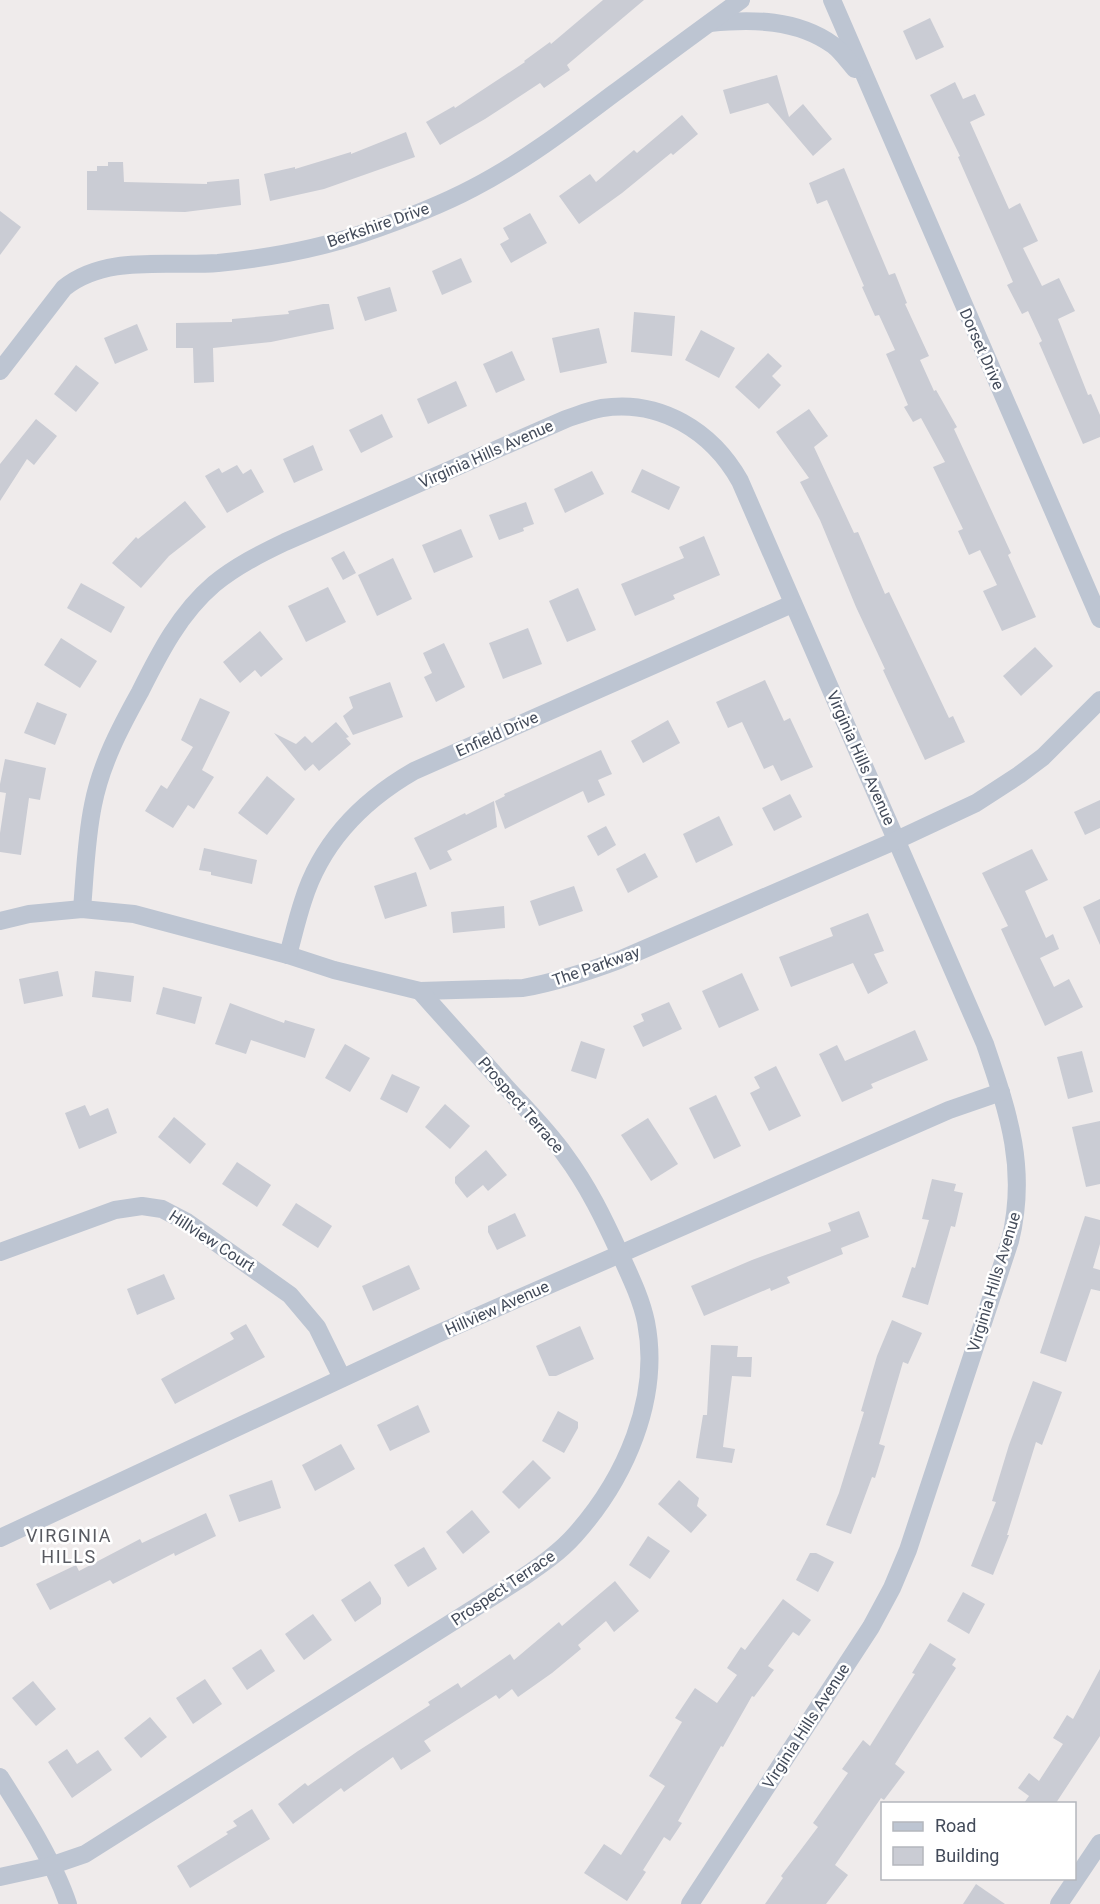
<svg xmlns="http://www.w3.org/2000/svg" width="1100" height="1904" viewBox="0 0 1100 1904" font-family="Roboto,sans-serif">
<rect width="100%" height="100%" fill="#efebeb"/>
<g fill="#caccd4">
<polygon points="603,0 644,0 567,65 570,70 544,88 540,83 485,119 440,145 426,122 454,106 455,108 525,62 524,61 550,42 551,44"/>
<polygon points="930,18 944,47 916,60 903,31"/>
<polygon points="777,75 789,117 803,104 832,139 813,156 768,103 730,114 723,90"/>
<polygon points="955,82 963,99 975,94 985,115 970,122 1009,209 1020,203 1038,241 1023,248 1042,286 1059,278 1075,311 1058,319 1088,395 1091,394 1100,415 1100,437 1083,444 1039,343 1042,341 1028,311 1022,314 1007,285 1013,282 958,157 960,156 930,95"/>
<polygon points="682,115 698,134 673,155 671,153 622,193 579,224 559,196 590,174 596,182 634,150 637,153"/>
<polygon points="406,132 415,157 324,189 270,201 264,174 295,167 295,169 351,152 351,154"/>
<polygon points="108,162 123,162 124,182 207,184 207,182 239,179 241,205 185,212 87,210 87,171 97,171 97,166 108,166"/>
<polygon points="844,168 889,275 895,273 907,303 905,304 929,356 920,360 934,391 936,390 957,427 954,429 1011,553 1008,555 1036,617 1002,631 983,591 997,585 980,550 969,555 958,531 963,529 933,467 945,462 921,418 913,422 904,407 908,405 886,354 895,350 879,315 875,316 862,287 864,286 827,200 817,204 809,183"/>
<polygon points="0,211 21,227 0,255"/>
<polygon points="530,213 547,243 511,263 500,244 509,239 503,228"/>
<polygon points="461,258 472,282 442,295 432,271"/>
<polygon points="390,287 397,311 365,321 357,297"/>
<polygon points="323,304 329,304 334,329 271,342 213,348 214,382 194,383 193,348 176,348 176,323 232,322 232,319 289,314 288,311"/>
<polygon points="634,312 675,316 672,356 631,352"/>
<polygon points="137,324 148,350 115,364 104,338"/>
<polygon points="599,328 607,363 560,373 552,338"/>
<polygon points="701,330 735,348 719,378 685,360"/>
<polygon points="512,351 525,380 496,393 483,364"/>
<polygon points="768,353 782,366 772,376 781,385 759,409 735,387"/>
<polygon points="76,365 99,383 76,412 54,394"/>
<polygon points="456,381 467,406 428,424 417,399"/>
<polygon points="809,409 828,436 814,447 854,533 858,532 885,594 889,592 949,718 953,716 965,742 925,760 883,670 885,669 856,607 820,520 800,482 809,478 776,432"/>
<polygon points="382,414 393,437 361,453 349,430"/>
<polygon points="36,419 57,436 34,465 27,459 0,501 0,464"/>
<polygon points="313,445 323,470 294,483 283,459"/>
<polygon points="237,465 243,474 251,469 264,492 227,513 205,476 219,468 222,473"/>
<polygon points="642,469 680,487 669,510 631,492"/>
<polygon points="592,471 604,494 565,513 554,489"/>
<polygon points="185,501 206,527 169,556 141,588 112,563 136,537 138,539"/>
<polygon points="526,502 534,524 523,528 524,531 499,540 489,515"/>
<polygon points="461,529 473,557 434,573 422,545"/>
<polygon points="704,536 720,575 673,595 675,599 635,616 621,584 684,558 679,547"/>
<polygon points="344,551 356,573 343,580 331,558"/>
<polygon points="393,558 412,599 377,616 358,575"/>
<polygon points="81,583 125,607 111,633 67,608"/>
<polygon points="328,587 346,622 306,642 288,606"/>
<polygon points="578,588 596,630 567,642 549,601"/>
<polygon points="528,628 542,664 503,679 489,643"/>
<polygon points="260,631 283,659 261,677 255,670 240,683 223,662"/>
<polygon points="61,638 97,661 80,688 44,665"/>
<polygon points="444,643 465,687 436,702 424,677 432,673 423,653"/>
<polygon points="1035,647 1053,666 1021,696 1003,676"/>
<polygon points="765,680 784,721 790,718 813,767 781,781 773,765 764,769 742,722 728,728 716,702"/>
<polygon points="390,682 403,717 353,735 343,716 353,708 349,697"/>
<polygon points="200,698 230,712 202,770 214,777 194,809 188,805 173,828 145,811 161,785 167,789 193,747 181,740"/>
<polygon points="37,702 67,714 55,745 24,733"/>
<polygon points="668,720 680,743 643,763 631,741"/>
<polygon points="336,722 349,737 346,738 351,744 319,771 313,764 305,771 274,733 296,744 305,736 312,743"/>
<polygon points="601,750 612,774 598,780 605,795 588,803 583,791 505,829 495,801 505,796 504,794"/>
<polygon points="5,759 46,768 40,800 29,798 21,855 0,852 0,833 6,793 0,792 0,784"/>
<polygon points="267,776 295,799 267,835 238,813"/>
<polygon points="790,794 802,817 774,831 762,808"/>
<polygon points="1100,800 1100,828 1085,835 1074,812"/>
<polygon points="494,801 497,827 447,851 452,860 430,870 414,838 465,813 466,815"/>
<polygon points="719,816 733,845 696,863 683,834"/>
<polygon points="606,826 616,845 598,856 587,836"/>
<polygon points="204,848 257,860 252,884 211,875 211,872 199,870"/>
<polygon points="1032,849 1048,880 1025,891 1046,938 1053,934 1059,949 1040,958 1054,987 1069,979 1083,1007 1045,1026 1001,929 1008,926 982,873"/>
<polygon points="645,853 658,877 628,893 616,869"/>
<polygon points="416,872 427,906 385,919 374,886"/>
<polygon points="574,886 583,911 539,926 530,901"/>
<polygon points="1100,899 1100,945 1083,907"/>
<polygon points="504,906 505,928 453,933 451,912"/>
<polygon points="868,913 884,951 874,954 888,983 868,994 853,963 791,987 779,957 833,936 830,928"/>
<polygon points="58,971 63,996 24,1004 19,979"/>
<polygon points="95,971 134,976 131,1002 92,997"/>
<polygon points="742,973 759,1010 719,1028 702,991"/>
<polygon points="163,987 202,997 195,1024 156,1014"/>
<polygon points="669,1002 682,1029 643,1047 633,1026 644,1021 641,1014"/>
<polygon points="230,1003 284,1023 285,1020 315,1029 305,1058 251,1040 246,1054 215,1044"/>
<polygon points="915,1030 928,1060 871,1084 873,1088 842,1102 819,1054 837,1045 845,1061"/>
<polygon points="581,1041 605,1049 596,1079 571,1071"/>
<polygon points="345,1044 370,1058 350,1092 325,1078"/>
<polygon points="1082,1051 1093,1092 1068,1099 1057,1057"/>
<polygon points="776,1066 801,1116 769,1131 750,1093 760,1088 754,1077"/>
<polygon points="392,1074 420,1087 407,1113 380,1099"/>
<polygon points="716,1095 741,1146 714,1159 689,1108"/>
<polygon points="445,1104 470,1126 450,1149 425,1127"/>
<polygon points="85,1105 90,1116 108,1108 117,1133 79,1149 65,1113"/>
<polygon points="174,1117 206,1144 190,1164 158,1137"/>
<polygon points="648,1118 678,1164 651,1181 621,1135"/>
<polygon points="1100,1121 1100,1184 1086,1187 1072,1127"/>
<polygon points="486,1150 507,1175 488,1191 483,1185 467,1198 455,1183 455,1177"/>
<polygon points="237,1162 271,1185 257,1207 222,1184"/>
<polygon points="932,1179 956,1184 954,1191 963,1193 955,1227 951,1226 928,1305 902,1297 912,1267 915,1268 929,1220 922,1219"/>
<polygon points="296,1203 332,1226 318,1248 282,1225"/>
<polygon points="859,1211 869,1237 841,1248 843,1254 787,1277 790,1283 771,1291 770,1288 704,1316 691,1286 752,1260 831,1231 828,1223"/>
<polygon points="515,1213 526,1236 497,1250 488,1232 488,1226"/>
<polygon points="1085,1216 1100,1220 1100,1244 1093,1268 1100,1270 1100,1291 1091,1289 1066,1362 1040,1353"/>
<polygon points="409,1265 420,1289 373,1311 362,1286"/>
<polygon points="164,1274 175,1299 137,1315 127,1289"/>
<polygon points="892,1320 922,1333 908,1364 903,1362 879,1444 885,1446 875,1478 872,1477 851,1534 826,1525 839,1493 864,1412 861,1411 877,1356"/>
<polygon points="246,1324 265,1357 175,1404 161,1379 234,1339 230,1333"/>
<polygon points="580,1326 594,1359 556,1376 549,1376 536,1346"/>
<polygon points="711,1345 738,1346 737,1357 752,1357 751,1377 732,1376 723,1447 735,1449 732,1463 696,1458 703,1415 707,1415"/>
<polygon points="1033,1381 1062,1392 1042,1445 1036,1442 1007,1535 1009,1535 993,1575 971,1566 996,1502 992,1501 1009,1445"/>
<polygon points="418,1405 430,1432 390,1451 377,1425"/>
<polygon points="558,1411 578,1422 578,1428 564,1453 542,1441"/>
<polygon points="341,1444 355,1469 315,1491 302,1465"/>
<polygon points="533,1460 551,1478 519,1509 502,1492"/>
<polygon points="272,1480 281,1508 239,1522 229,1495"/>
<polygon points="679,1480 699,1498 697,1506 707,1515 691,1533 658,1504"/>
<polygon points="472,1510 490,1532 463,1554 446,1532"/>
<polygon points="206,1513 216,1536 175,1556 174,1553 113,1584 110,1580 50,1610 36,1584 76,1565 79,1571 140,1539 142,1543"/>
<polygon points="648,1536 670,1551 650,1579 629,1565"/>
<polygon points="424,1547 437,1569 408,1587 394,1565"/>
<polygon points="810,1553 816,1553 834,1562 818,1592 796,1580"/>
<polygon points="370,1581 381,1598 381,1604 355,1622 341,1600"/>
<polygon points="615,1581 639,1611 614,1632 606,1621 578,1645 581,1649 552,1673 518,1697 512,1689 499,1699 496,1695 424,1741 431,1751 401,1770 393,1757 344,1792 341,1788 293,1824 278,1804 305,1783 308,1786 358,1751 430,1705 428,1702 458,1683 461,1688 510,1654 514,1660 559,1622 562,1626"/>
<polygon points="963,1592 985,1604 969,1634 947,1621"/>
<polygon points="783,1599 811,1620 799,1636 793,1632 768,1666 774,1670 754,1697 752,1696 723,1747 721,1746 678,1821 682,1823 670,1841 664,1837 643,1870 646,1872 627,1901 584,1873 604,1844 621,1855 665,1786 649,1776 682,1722 675,1718 695,1688 717,1703 737,1675 727,1668 741,1647 745,1650"/>
<polygon points="313,1614 332,1640 304,1660 285,1634"/>
<polygon points="930,1643 956,1659 952,1665 956,1668 895,1764 905,1772 884,1800 881,1798 835,1865 848,1875 826,1904 765,1904 783,1878 781,1876 818,1827 813,1823 848,1773 842,1769 863,1740 870,1746 915,1674 912,1673"/>
<polygon points="261,1649 275,1671 247,1690 232,1668"/>
<polygon points="1100,1669 1100,1736 1056,1803 1024,1803 1029,1796 1018,1788 1029,1773 1039,1781 1063,1744 1053,1738 1067,1715 1073,1719"/>
<polygon points="205,1679 222,1704 193,1724 176,1698"/>
<polygon points="33,1681 56,1709 36,1726 12,1698"/>
<polygon points="150,1717 167,1737 141,1758 124,1738"/>
<polygon points="67,1749 77,1764 98,1750 112,1770 72,1798 48,1762"/>
<polygon points="252,1809 270,1839 190,1888 177,1866 228,1834 226,1832 237,1826 233,1821"/>
<polygon points="976,1884 1005,1904 963,1904"/>
</g>
<g fill="none" stroke-linecap="round" stroke-linejoin="round">
<g stroke="#bdc5d2" stroke-width="18">
<polyline points="832,0 1100,619"/>
<path d="M710,23C752,19 797,19 833,45C841,51 848,61 855,69"/>
<path d="M0,371L64,288C106,254 167,267 218,263C267,258 318,249 364,233C402,220 439,206 473,188C523,162 568,128 613,94C655,63 698,31 741,0"/>
<path d="M82,909C85,874 86,839 93,805C101,764 120,728 140,692C160,652 180,613 214,584C236,566 260,554 285,542L566,419C578,415 590,410 602,408C660,399 712,431 740,481L985,1044C1008,1112 1028,1168 1010,1241L908,1550L892,1588L871,1627L690,1904"/>
<path d="M0,921L29,914L82,909L134,914L288,955L334,970L420,991L523,988C556,982 587,972 619,960L897,840L976,803L1019,775L1043,757L1100,700"/>
<path d="M288,955C293,937 297,919 303,901C321,843 362,801 414,771L792,604"/>
<polyline points="0,1252 115,1210 142,1206 162,1209 187,1222 290,1295 317,1327 342,1378"/>
<polyline points="0,1538 435,1335 949,1110 1001,1092"/>
<path d="M0,1777C24,1815 54,1862 68,1904"/>
<path d="M0,1877L50,1866L85,1854L522,1578C541,1565 560,1552 575,1535C625,1479 661,1399 646,1322C641,1298 630,1276 620,1254C604,1219 588,1186 565,1155C547,1130 526,1109 505,1086C477,1054 448,1023 420,991"/>
<polyline points="1059,1904 1100,1843"/>
</g>
</g>
<g text-anchor="middle" dominant-baseline="central" stroke-width="5" stroke-linejoin="round" paint-order="stroke">
<g font-size="16" fill="#434b5a" stroke="#fff">
<text transform="translate(378 225) rotate(-19)">Berkshire Drive</text>
<text transform="translate(982 349) rotate(66)">Dorset Drive</text>
<text transform="translate(486 454) rotate(-24)">Virginia Hills Avenue</text>
<text transform="translate(497 734) rotate(-24)">Enfield Drive</text>
<text transform="translate(861 758) rotate(66)">Virginia Hills Avenue</text>
<text transform="translate(596 966) rotate(-19)">The Parkway</text>
<text transform="translate(521 1105) rotate(49)">Prospect Terrace</text>
<text transform="translate(212 1241) rotate(33)">Hillview Court</text>
<text transform="translate(994 1282) rotate(-73)">Virginia Hills Avenue</text>
<text transform="translate(497 1308) rotate(-24)">Hillview Avenue</text>
<text transform="translate(503 1588) rotate(-34)">Prospect Terrace</text>
<text transform="translate(806 1726) rotate(-57)">Virginia Hills Avenue</text>
</g>
<g font-size="18" letter-spacing="1.5" fill="#585a61" stroke="#fff">
<text x="69" y="1535">VIRGINIA<tspan x="69" dy="21">HILLS</tspan></text>
</g>
</g>
<rect x="881" y="1802" width="195" height="78" fill="#ffffff" stroke="#b4b7bd" stroke-width="1.5"/>
<rect x="893" y="1822" width="30" height="9" fill="#bdc5d2" stroke="#b4b7bd" stroke-width="1.5"/>
<text x="935" y="1832" font-size="18" fill="#434b5a">Road</text>
<rect x="893" y="1847" width="30" height="18" fill="#caccd4" stroke="#b4b7bd" stroke-width="1.5"/>
<text x="935" y="1862" font-size="18" fill="#434b5a">Building</text>
</svg>
